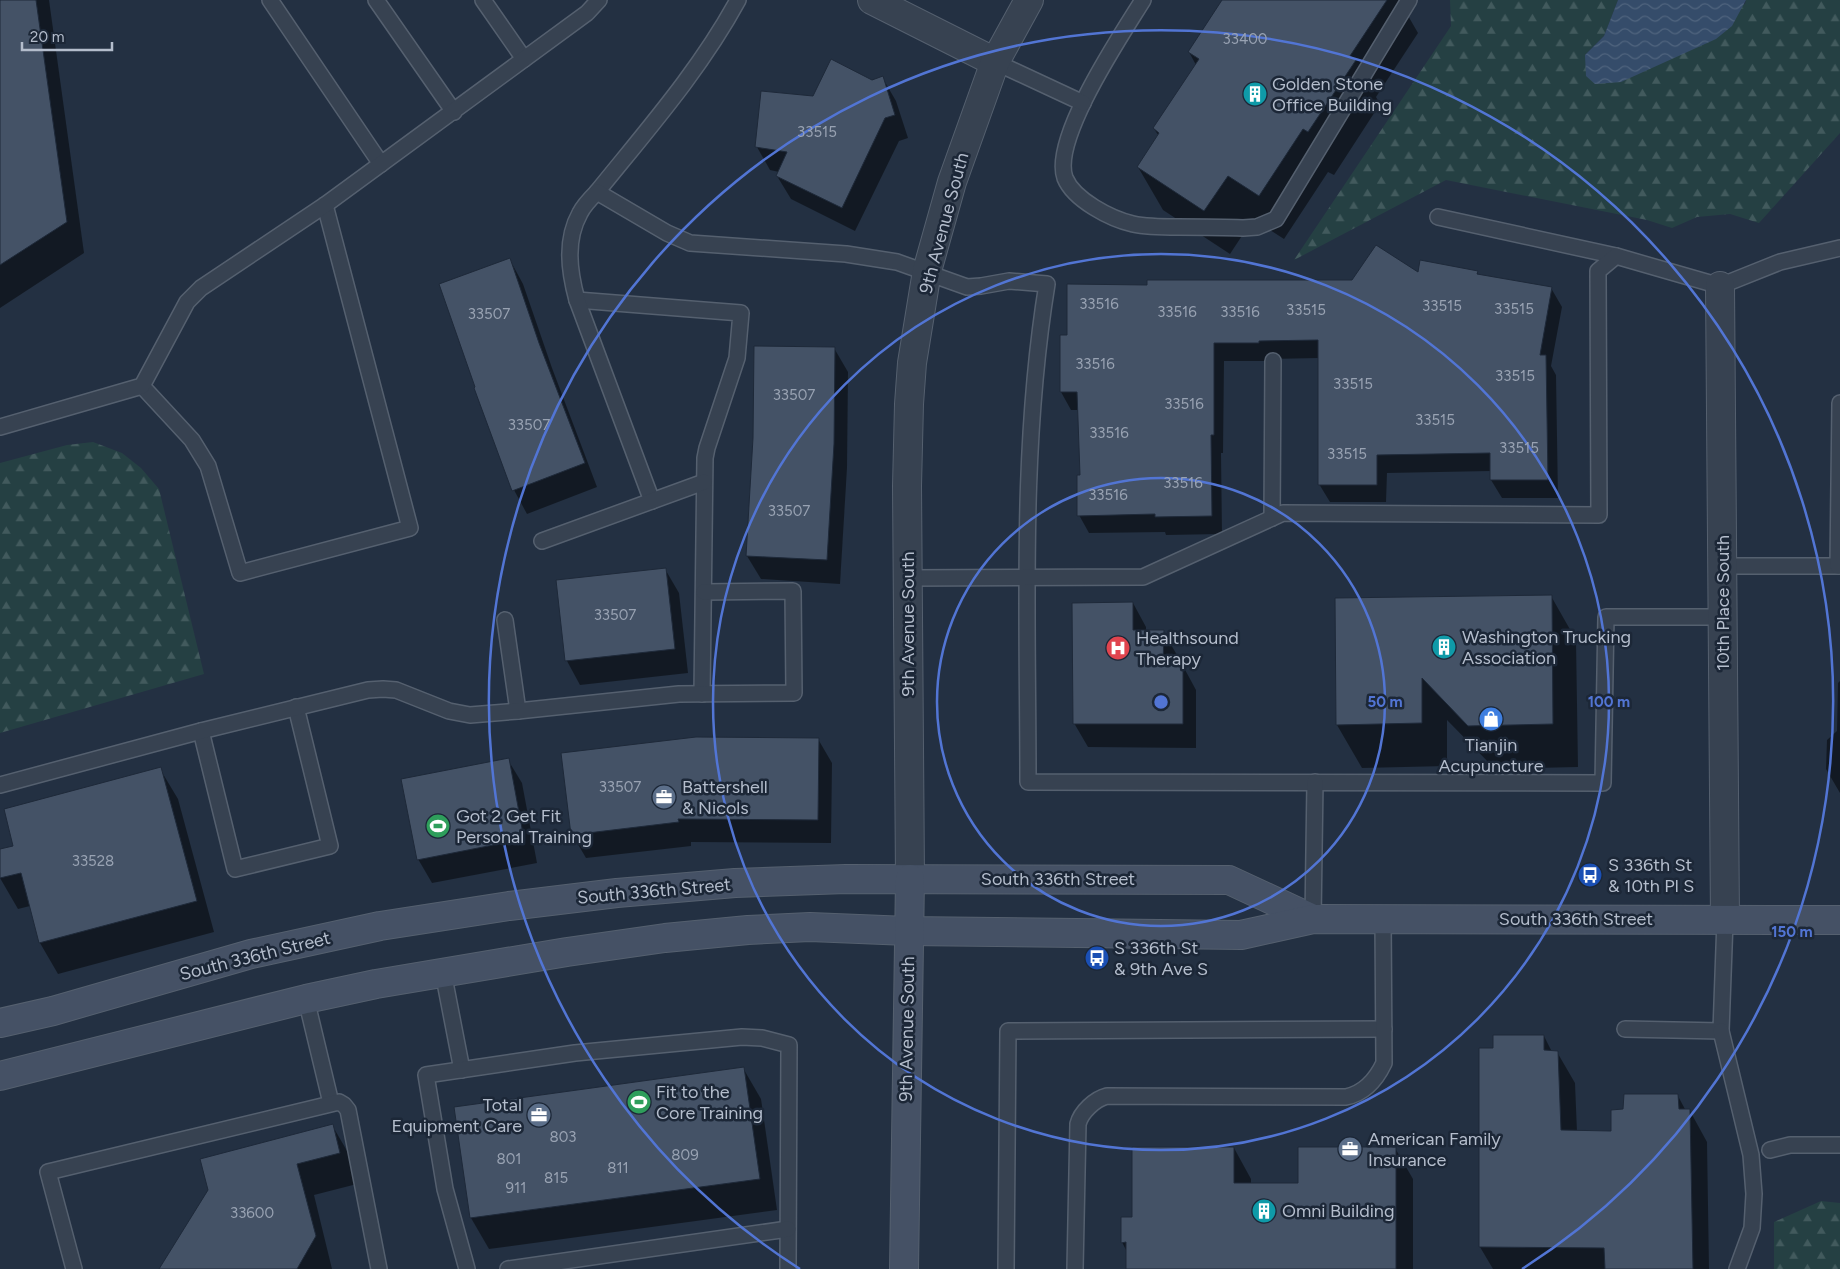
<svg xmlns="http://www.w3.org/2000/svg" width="1840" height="1269" viewBox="0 0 1840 1269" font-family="Figtree,sans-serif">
<defs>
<pattern id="forest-firs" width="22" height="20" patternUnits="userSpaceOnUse" patternTransform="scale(1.25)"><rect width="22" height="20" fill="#254043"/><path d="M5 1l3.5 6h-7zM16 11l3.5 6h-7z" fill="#425a5d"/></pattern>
<pattern id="water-waves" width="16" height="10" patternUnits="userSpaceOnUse" patternTransform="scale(1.25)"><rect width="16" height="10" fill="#354c6a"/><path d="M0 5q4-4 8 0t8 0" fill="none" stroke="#50647e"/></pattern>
</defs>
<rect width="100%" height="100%" fill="#233042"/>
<g fill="url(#forest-firs)">
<polygon points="1450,0 1618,0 1604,36 1585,55 1745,4 1746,0 1840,0 1840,133 1759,223 1730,214 1697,217 1672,228 1647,220 1446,180 1294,260 1451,26"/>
<polygon points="93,442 122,453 141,468 159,489 204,674 0,733 0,463 67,445"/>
<polygon points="1821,1201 1840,1203 1840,1269 1774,1269 1774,1222"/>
</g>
<polygon fill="url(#water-waves)" points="1618,0 1746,0 1732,26 1716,39 1621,82 1595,84 1586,76 1585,55 1604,36"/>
<g fill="#0007">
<polygon points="0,0 49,0 84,253 0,308"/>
<polygon points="1224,0 1399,0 1418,33 1376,97 1380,104 1334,175 1328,172 1284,239 1253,219 1230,254 1163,210 1138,167 1159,136 1154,129 1196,65 1189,52"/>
<polygon points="882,77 896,101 908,138 899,141 855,231 791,199 777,176 779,172 770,170 757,147 814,97"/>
<polygon points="510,260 523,284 552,368 597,487 527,514 514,490"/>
<polygon points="1477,273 1479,275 1551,288 1562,307 1551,366 1556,375 1558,498 1502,498 1491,480 1491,471 1387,473 1386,502 1330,502 1319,484 1319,358 1269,359 1269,361 1224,361 1223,453 1221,453 1222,534 1166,535 1165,532 1089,533 1079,515 1082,476 1079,410 1071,410 1061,392 1068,336 1148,286 1353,282 1419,274"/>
<polygon points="834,348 848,372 847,468 840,584 761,579 747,556"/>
<polygon points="665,569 679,593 688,673 580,685 567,661 558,581"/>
<polygon points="1551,596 1576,640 1578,767 1495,769 1447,720 1447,766 1362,768 1337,725"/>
<polygon points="1133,603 1146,627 1146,631 1163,631 1177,655 1177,666 1183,666 1196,690 1196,748 1088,747 1074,723"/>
<polygon points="1840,681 1840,793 1826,769 1827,740 1837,731 1838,683"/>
<polygon points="818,739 832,763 831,843 691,842 691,846 586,858 572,834"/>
<polygon points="508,760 522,783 537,863 432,883 418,859"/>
<polygon points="160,769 178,799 214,932 58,974 40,943 30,906 18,909 0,878 0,851 15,847"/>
<polygon points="1544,1036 1552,1052 1557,1052 1575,1083 1577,1132 1612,1133 1624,1110 1678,1096 1686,1111 1690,1111 1707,1142 1709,1269 1493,1269 1480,1247 1494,1049"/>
<polygon points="743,1068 761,1099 777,1210 489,1249 471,1218 456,1108"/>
<polygon points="332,1125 350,1156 357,1184 314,1195 332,1269 161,1269"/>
<polygon points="1234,1148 1251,1179 1251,1184 1299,1184 1395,1148 1413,1179 1413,1269 1127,1269 1127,1252 1122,1242 1133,1219"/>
</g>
<g fill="#445266" stroke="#1e2939">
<polygon points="0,0 36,0 67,222 0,265"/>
<polygon points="1222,0 1387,0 1350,56 1356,60 1308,132 1303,129 1259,196 1228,176 1204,211 1137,167 1159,133 1153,128 1199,59 1188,52"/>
<polygon points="831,59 872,80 883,76 895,115 885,118 842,208 776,176 787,152 755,147 761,91 813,96"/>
<polygon points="1376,245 1418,272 1420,260 1478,271 1477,274 1552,287 1540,355 1546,355 1548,480 1490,480 1490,453 1377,455 1377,485 1318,485 1318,340 1259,341 1259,343 1214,343 1214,435 1211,435 1212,516 1155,517 1155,514 1077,516 1077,475 1080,475 1077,392 1060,392 1060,335 1067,335 1067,284 1147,285 1147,280 1352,280"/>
<polygon points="510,258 539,343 585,463 512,491 474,388 475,387 439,284"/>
<polygon points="754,346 835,347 834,444 827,560 746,556 753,438"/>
<polygon points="666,568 675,649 565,661 556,580"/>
<polygon points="1552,595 1553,724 1468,726 1422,678 1422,723 1336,725 1335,598"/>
<polygon points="1133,602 1133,630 1164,630 1163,665 1183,665 1183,724 1073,724 1072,603"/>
<polygon points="696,737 819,738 818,820 678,819 679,822 571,835 561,753"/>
<polygon points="509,758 524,839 417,860 401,779"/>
<polygon points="161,767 197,901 39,943 21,873 0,878 0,849 13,846 4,809"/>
<polygon points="1493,1035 1544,1035 1544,1050 1558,1051 1561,1130 1611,1131 1611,1110 1623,1109 1624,1094 1678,1094 1679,1109 1690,1109 1693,1269 1605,1269 1604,1248 1479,1247 1479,1048 1493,1048"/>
<polygon points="744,1067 760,1179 470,1218 454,1107"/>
<polygon points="333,1124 340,1153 297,1164 316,1236 297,1269 159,1269 208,1190 200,1159"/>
<polygon points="1132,1147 1234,1147 1234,1183 1298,1183 1298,1147 1396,1147 1396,1269 1126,1269 1126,1242 1121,1243 1121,1217 1132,1217"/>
</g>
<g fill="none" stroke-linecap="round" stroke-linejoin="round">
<defs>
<g id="lane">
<polyline points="270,0 381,164"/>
<polyline points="376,0 454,112"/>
<polyline points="483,0 524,59"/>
<path d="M1143,0C1122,34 1051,139 1065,178C1074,200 1111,219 1133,224C1147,227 1163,227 1178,227C1200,227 1221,227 1243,228L1257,227L1276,219L1409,0"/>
<polyline points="995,62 1083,103"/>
<path d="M597,192C647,130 700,70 738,0"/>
<polyline points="1438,217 1616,256"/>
<polyline points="577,300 741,313 737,358 707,448 705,458 702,694"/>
<polyline points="142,386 192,440 208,466 240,573 410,528 325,205"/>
<polyline points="0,427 142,386 187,302 201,288 325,205 587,13 599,0"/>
<path d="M652,501L577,300C569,271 565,240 580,213C584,205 591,198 597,192L667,233L690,243L846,254L897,262L967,287L981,286L1009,281L1047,284C1020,449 1028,616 1028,782L1603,783L1606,617H1724"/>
<polyline points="1272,518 1273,361"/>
<polyline points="542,541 704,482"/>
<polyline points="1723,566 1840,566"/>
<polyline points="1838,566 1840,403"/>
<polyline points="908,578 1143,577 1283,513 1599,515 1598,271 1616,256 1720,286 1780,262 1840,248"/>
<polyline points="505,620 518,711"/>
<polyline points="201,731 235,869 330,846 296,707"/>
<polyline points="0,785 201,731 368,690 383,689 396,690 449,711 470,715 518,711 679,694 794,693 793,591 704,592"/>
<polyline points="1313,919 1315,782"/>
<polyline points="443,972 462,1070"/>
<polyline points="306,999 331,1103"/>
<polyline points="1625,1029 1721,1031 1725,920"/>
<polyline points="1721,1031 1751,1155 1754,1194 1752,1228 1737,1269"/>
<polyline points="1770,1150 1790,1145 1840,1145"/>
<polyline points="74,1269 48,1172 339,1102 344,1105 348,1110 379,1269"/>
<polyline points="467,1269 445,1189 426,1075 575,1053 742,1037 762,1038 789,1045 788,1269"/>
<polyline points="508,1269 788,1229"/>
<polyline points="1006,1269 1008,1031 1384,1029"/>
<path d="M1075,1269L1078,1124C1081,1112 1095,1099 1107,1096L1346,1097C1365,1093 1376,1080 1384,1063L1383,919"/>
</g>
<g id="street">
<polyline points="872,0 995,62"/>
<polyline points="1720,286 1725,920"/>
<polyline points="910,879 907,486 909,404 912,363 927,271 952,182 995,62 1029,0"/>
</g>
<g id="secondary">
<polyline points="0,1023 53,1011 251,954 380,926 509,906 617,893 735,883 846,879 1229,880 1313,919"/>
<polyline points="0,1076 306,999 376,984 567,952 665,938 748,930 810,927 908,931 1241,935 1313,919 1840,920"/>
<polyline points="904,1269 910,879"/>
</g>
</defs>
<use href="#lane" stroke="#55606f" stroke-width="18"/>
<use href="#street" stroke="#55606f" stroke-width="30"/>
<use href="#secondary" stroke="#55606f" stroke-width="30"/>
<use href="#lane" stroke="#374251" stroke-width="15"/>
<use href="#street" stroke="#374251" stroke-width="28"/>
<use href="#secondary" stroke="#455165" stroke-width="28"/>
</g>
<g fill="none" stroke="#5275d4" stroke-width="2.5">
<circle cx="1161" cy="702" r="224"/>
<circle cx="1161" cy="702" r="448"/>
<path d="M800 1269A672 672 0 1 1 1522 1269"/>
</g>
<defs>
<symbol id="building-disc" viewBox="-11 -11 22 22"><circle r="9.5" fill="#0f9aa8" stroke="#1c2737"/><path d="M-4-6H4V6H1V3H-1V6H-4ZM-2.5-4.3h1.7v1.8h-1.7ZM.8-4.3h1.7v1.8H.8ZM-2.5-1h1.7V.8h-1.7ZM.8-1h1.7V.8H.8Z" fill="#fff"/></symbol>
<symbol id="hospital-disc" viewBox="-11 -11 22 22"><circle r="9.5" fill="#e0444e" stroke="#1c2737"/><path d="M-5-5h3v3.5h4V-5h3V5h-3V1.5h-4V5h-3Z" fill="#fff"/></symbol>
<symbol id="shop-disc" viewBox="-11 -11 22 22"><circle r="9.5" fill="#3f7fe0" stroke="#1c2737"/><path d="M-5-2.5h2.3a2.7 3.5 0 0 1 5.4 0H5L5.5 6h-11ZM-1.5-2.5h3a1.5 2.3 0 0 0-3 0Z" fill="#fff"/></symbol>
<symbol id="office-disc" viewBox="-11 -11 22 22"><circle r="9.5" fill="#5c6f8a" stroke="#1c2737"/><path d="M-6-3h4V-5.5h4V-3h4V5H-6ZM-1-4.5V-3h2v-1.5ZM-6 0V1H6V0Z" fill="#fff"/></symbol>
<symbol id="stadium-disc" viewBox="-11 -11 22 22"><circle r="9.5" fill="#2e9e5b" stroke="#1c2737"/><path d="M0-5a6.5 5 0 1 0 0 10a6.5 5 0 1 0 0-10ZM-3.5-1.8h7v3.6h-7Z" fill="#fff"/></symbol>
<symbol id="bus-disc" viewBox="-11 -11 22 22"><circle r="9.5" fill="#1a4fb4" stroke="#1c2737"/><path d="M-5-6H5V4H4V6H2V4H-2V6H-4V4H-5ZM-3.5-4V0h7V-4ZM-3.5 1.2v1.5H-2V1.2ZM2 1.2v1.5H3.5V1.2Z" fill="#fff"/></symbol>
</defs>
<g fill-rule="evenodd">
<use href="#building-disc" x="1241" y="80" width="28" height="28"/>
<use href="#building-disc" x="1430" y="633" width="28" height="28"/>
<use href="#hospital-disc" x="1104" y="634" width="28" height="28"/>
<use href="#shop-disc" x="1477" y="705" width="28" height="28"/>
<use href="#office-disc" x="650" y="783" width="28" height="28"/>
<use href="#stadium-disc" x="424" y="812" width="28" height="28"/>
<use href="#bus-disc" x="1576" y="861" width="28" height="28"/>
<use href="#bus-disc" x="1083" y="944" width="28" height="28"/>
<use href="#stadium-disc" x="625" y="1088" width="28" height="28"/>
<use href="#office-disc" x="525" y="1101" width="28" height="28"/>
<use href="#office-disc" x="1336" y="1135" width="28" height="28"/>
<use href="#building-disc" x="1250" y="1197" width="28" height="28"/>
</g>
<g text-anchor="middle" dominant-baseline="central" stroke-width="5" stroke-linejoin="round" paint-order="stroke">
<g font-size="15" fill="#98a2b2">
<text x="1245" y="39">33400</text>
<text x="817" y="132">33515</text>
<text x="1099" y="304">33516</text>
<text x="1442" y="306">33515</text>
<text x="1514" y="309">33515</text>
<text x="1306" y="310">33515</text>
<text x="1177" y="312">33516</text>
<text x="1240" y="312">33516</text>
<text x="489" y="314">33507</text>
<text x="1095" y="364">33516</text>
<text x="1515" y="376">33515</text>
<text x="1353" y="384">33515</text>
<text x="794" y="395">33507</text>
<text x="1184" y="404">33516</text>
<text x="1435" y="420">33515</text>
<text x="529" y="425">33507</text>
<text x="1109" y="433">33516</text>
<text x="1519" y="448">33515</text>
<text x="1347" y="454">33515</text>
<text x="1183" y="483">33516</text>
<text x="1108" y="495">33516</text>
<text x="789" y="511">33507</text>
<text x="615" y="615">33507</text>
<text x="620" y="787">33507</text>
<text x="93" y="861">33528</text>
<text x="563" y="1137">803</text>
<text x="685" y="1155">809</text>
<text x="509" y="1159">801</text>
<text x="618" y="1168">811</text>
<text x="556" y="1178">815</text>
<text x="516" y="1188">911</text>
<text x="252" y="1213">33600</text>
</g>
<g font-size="18" fill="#b4bdcc" stroke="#1c2737" text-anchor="start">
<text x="1272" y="84">Golden Stone<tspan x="1272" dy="21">Office Building</tspan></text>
<text x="1462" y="637">Washington Trucking<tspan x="1462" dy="21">Association</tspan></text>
<text x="1136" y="638">Healthsound<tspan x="1136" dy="21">Therapy</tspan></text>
<text x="1491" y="745" text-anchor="middle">Tianjin<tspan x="1491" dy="21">Acupuncture</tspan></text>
<text x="682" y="787">Battershell<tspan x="682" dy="21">&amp; Nicols</tspan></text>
<text x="456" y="816">Got 2 Get Fit<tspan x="456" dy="21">Personal Training</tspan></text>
<text x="1608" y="865">S 336th St<tspan x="1608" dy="21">&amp; 10th Pl S</tspan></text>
<text x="1114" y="948">S 336th St<tspan x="1114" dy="21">&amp; 9th Ave S</tspan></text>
<text x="656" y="1092">Fit to the<tspan x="656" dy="21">Core Training</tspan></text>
<text x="522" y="1105" text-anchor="end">Total<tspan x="522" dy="21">Equipment Care</tspan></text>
<text x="1368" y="1139">American Family<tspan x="1368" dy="21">Insurance</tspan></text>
<text x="1282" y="1211">Omni Building</text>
</g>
<g font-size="18" fill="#b4bdcc" stroke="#1c2737">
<text transform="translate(944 223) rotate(-75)">9th Avenue South</text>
<text transform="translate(1723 603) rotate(-90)">10th Place South</text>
<text transform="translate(908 624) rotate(-90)">9th Avenue South</text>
<text x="1058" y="879">South 336th Street</text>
<text transform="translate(654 891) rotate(-5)">South 336th Street</text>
<text x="1576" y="919">South 336th Street</text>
<text transform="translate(255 956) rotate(-14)">South 336th Street</text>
<text transform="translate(907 1029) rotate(-89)">9th Avenue South</text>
</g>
</g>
<circle cx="1161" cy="702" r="8" fill="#5275d4" stroke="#1c2737" stroke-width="2.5"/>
<g font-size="15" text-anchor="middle" font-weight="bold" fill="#5275d4" stroke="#1c2737" stroke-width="5" stroke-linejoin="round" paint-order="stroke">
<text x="1385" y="707">50 m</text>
<text x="1609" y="707">100 m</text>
<text x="1792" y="937">150 m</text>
</g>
<path d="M22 42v8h90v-8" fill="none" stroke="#b4bdcc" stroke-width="2.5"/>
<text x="30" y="42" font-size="15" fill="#b4bdcc" stroke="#1c2737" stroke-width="4" paint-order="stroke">20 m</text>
</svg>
